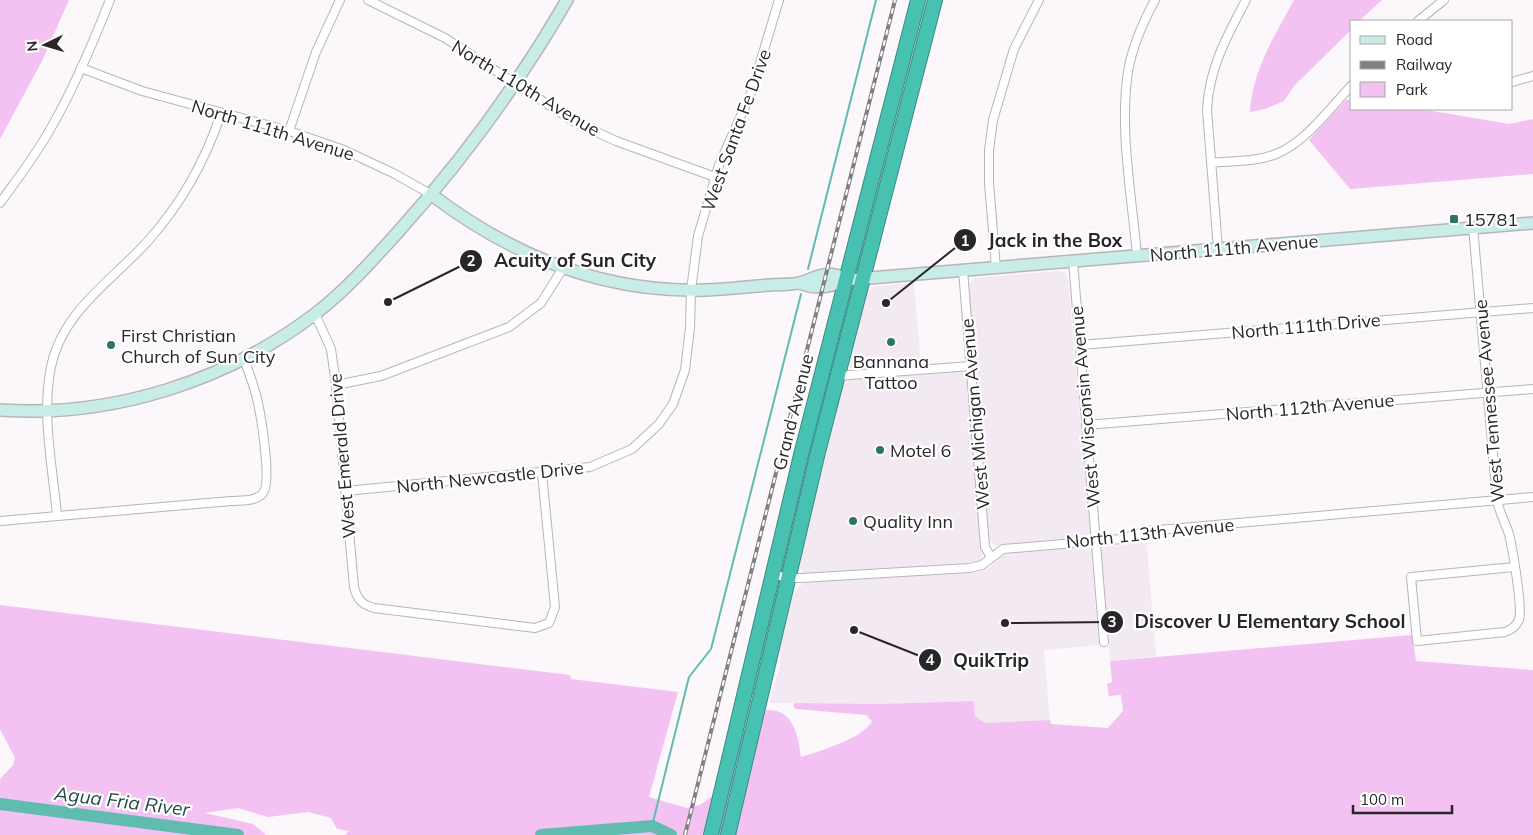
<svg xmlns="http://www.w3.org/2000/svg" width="1533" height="835" viewBox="0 0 1533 835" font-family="Mulish,sans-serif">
<rect width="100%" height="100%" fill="#fbf7fb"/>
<g fill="#f2e9f2">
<polygon points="1059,271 1065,273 1068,278 1090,533 1086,537 995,545 989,541 968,285 974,278"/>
<polygon points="914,283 921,365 852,370 848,360 867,291 876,286"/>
<polygon points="961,371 966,375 982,556 980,560 977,562 809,574 802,571 798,563 841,387 849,380"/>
<polygon points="1146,536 1156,656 1110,661 1101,551 1104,547"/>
<polygon points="1086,547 1091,551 1099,645 1044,650 1050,720 985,723 975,716 973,701 878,704 769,703 780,665 779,652 792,596 799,586 806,583 981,571 989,568 1005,554"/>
</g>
<g fill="#f3c2f2">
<polygon points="0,0 69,0 42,61 0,139"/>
<path d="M1294,0H1382L1359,21H1352V29L1294,86L1284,101L1265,109L1250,112C1252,71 1275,35 1294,0Z"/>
<polygon points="1346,100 1352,100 1352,109 1421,109 1509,124 1533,119 1533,174 1350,189 1309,140"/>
<path d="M0,605L570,675L571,679L678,692L649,797L687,808L700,805L729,784L742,735L755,710C762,711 773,709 779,712C796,718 799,743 801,757C820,751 864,738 872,721L866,715L796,709L793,706L795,703L878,704L974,701L975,716L985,723L1050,720L1051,724L1108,728L1123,711L1121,695L1109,696L1107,684L1112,682L1110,661L1412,635L1416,661L1533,670V835H345L349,831L337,829L331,818L308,812L268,817L238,808L205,813L253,824L266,835H0V779L13,765L15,758L0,729Z"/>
</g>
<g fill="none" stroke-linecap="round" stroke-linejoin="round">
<g stroke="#60bcaf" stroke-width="2">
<polyline points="808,269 876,0"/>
<polyline points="652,826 689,677 711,649 801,294"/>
</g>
<g stroke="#60bcaf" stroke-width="12">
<polyline points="0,804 238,835"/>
<polyline points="541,835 652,826 671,835"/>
</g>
<defs>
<g id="street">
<polyline points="368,0 445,38 575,122 616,141 715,177"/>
<polyline points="1418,21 1444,0"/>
<polyline points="81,68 142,91 289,131 344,150 395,174 432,195"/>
<polyline points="1512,82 1533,76"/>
<polyline points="289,131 316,52 340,0"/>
<path d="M1211,163C1232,161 1256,162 1276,154C1306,142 1330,108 1352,85"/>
<path d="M0,203C18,178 37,154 52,126C75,86 93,43 110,0"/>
<path d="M1473,227L1497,500C1499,512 1505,522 1509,534C1512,547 1523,608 1519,620C1516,626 1511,630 1505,632L1417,641L1411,577L1514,567"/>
<path d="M1218,249L1207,110C1209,68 1227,36 1246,0"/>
<path d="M1137,256C1132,198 1119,128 1128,72C1132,47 1143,22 1155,0"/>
<polyline points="1073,261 1104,642"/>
<polyline points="996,268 989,183 989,150 993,120 1014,49 1039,0"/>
<polyline points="963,270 985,547 991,557"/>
<path d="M315,314L331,349L336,385L354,587C357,599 362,605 374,608L535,628L549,623L555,607L542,473"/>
<polyline points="1080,345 1533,308"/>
<polyline points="837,376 971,366"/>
<polyline points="336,385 381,376 509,327 541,303 563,268"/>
<polyline points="1086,425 1533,389"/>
<polyline points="346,491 590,467 632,449 659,424 673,404 685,370 690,328 691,290 698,236 719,165 751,93 779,0"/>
<path d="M57,516C53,469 42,419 50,372C60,312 111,282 148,241C183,201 204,163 221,114"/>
<path d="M0,521L231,501C241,500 256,502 263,493C272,483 261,417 258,403C255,388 249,373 244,359"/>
<polyline points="773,574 787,578 801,578 969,568 982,565 1003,549 1121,539 1147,531 1533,497"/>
</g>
<g id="secondary">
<path d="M432,195C511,255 603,293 705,290C726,289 748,287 769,285C779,284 790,285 799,283C811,280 823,272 835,275C839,275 843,279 845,280"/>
<path d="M799,283C815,289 830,288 845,280L1533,223"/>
<path d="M0,410C111,418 227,381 315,314C346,290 372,261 398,232C463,160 519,83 567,0"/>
</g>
<g id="highway">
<polyline points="711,835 801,455 918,0"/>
<polyline points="728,835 818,452 935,0"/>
</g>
</defs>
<use href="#street" stroke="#b8b5b8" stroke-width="10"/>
<use href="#secondary" stroke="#b8b5b8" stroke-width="14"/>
<use href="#highway" stroke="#3c8b81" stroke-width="16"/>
<use href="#street" stroke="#fff" stroke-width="8"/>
<use href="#secondary" stroke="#c8ece8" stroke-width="11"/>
<use href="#highway" stroke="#47c1b1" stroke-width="14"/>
<defs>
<polyline id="rail" points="685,835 895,0"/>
</defs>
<use href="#rail" stroke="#827f82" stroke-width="4"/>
<use href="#rail" stroke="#fff" stroke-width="2" stroke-dasharray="5.5" stroke-linecap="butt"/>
</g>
<g fill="#2c736a" stroke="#fff" stroke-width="2">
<rect x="1449" y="214" width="10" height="10" rx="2.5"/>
<circle cx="891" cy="342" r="5"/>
<circle cx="111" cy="345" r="5"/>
<circle cx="880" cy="450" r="5"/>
<circle cx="853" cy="521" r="5"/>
</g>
<g text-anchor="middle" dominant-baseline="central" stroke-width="4.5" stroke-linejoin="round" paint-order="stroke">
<g font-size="18" fill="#282628" stroke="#fff">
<text transform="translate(526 88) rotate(31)">North 110th Avenue</text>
<text transform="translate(273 130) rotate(17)">North 111th Avenue</text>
<text transform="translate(736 130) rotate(-70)">West Santa Fe Drive</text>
<text transform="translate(1234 248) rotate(-5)">North 111th Avenue</text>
<text transform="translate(1306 326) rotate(-5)">North 111th Drive</text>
<text transform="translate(1489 401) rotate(-95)">West Tennessee Avenue</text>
<text transform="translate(1085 407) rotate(-95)">West Wisconsin Avenue</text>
<text transform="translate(1310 407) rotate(-5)">North 112th Avenue</text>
<text transform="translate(793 412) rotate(-76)">Grand Avenue</text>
<text transform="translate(975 414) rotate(-95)">West Michigan Avenue</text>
<text transform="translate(342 456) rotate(-95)">West Emerald Drive</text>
<text transform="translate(490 477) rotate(-6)">North Newcastle Drive</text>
<text transform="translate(1150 533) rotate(-6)">North 113th Avenue</text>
</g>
<g font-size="18" fill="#282628" stroke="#fff" text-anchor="start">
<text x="1464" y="219">15781</text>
<text x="121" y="335">First Christian<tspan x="121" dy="21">Church of Sun City</tspan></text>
<text x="891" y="361" text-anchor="middle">Bannana<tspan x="891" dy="21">Tattoo</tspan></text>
<text x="890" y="450">Motel 6</text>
<text x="863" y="521">Quality Inn</text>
</g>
<g font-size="19" font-style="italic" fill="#1e4842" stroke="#fff">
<text transform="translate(122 801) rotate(7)">Agua Fria River</text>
</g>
</g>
<path fill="none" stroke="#282628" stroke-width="2" d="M886 303L965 240M388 302L471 261M1005 623L1112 622M854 630L930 660"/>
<g fill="#282628" stroke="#fff" stroke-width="2">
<circle cx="886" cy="303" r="5"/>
<circle cx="388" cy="302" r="5"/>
<circle cx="1005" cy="623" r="5"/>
<circle cx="854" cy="630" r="5"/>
<circle cx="965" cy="240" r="12"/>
<circle cx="471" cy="261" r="12"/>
<circle cx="1112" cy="622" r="12"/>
<circle cx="930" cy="660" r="12"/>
</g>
<g font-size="15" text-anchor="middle" font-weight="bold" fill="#fff">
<text x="965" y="246">1</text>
<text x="471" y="266">2</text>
<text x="1112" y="627">3</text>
<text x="930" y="665">4</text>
</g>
<g font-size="19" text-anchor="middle" font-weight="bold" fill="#282628" stroke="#fff" stroke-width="4.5" stroke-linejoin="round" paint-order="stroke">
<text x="1055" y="247">Jack in the Box</text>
<text x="575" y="267">Acuity of Sun City</text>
<text x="1270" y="628">Discover U Elementary School</text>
<text x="991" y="667">QuikTrip</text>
</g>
<rect x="1350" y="20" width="162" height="90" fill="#ffffff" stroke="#a9a8a9"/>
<rect x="1360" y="36" width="25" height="8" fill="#c8ece8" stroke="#a9a8a9"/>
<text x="1396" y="45" font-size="15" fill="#282628">Road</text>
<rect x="1360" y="61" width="25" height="8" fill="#827f82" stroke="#a9a8a9"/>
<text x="1396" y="70" font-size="15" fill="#282628">Railway</text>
<rect x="1360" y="82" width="25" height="15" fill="#f3c2f2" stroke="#a9a8a9"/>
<text x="1396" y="95" font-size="15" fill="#282628">Park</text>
<g transform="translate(45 45) rotate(265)" stroke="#ffffff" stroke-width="4" paint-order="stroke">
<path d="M0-4L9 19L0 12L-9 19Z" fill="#282628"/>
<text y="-8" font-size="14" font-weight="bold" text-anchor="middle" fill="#282628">N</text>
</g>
<path d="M1353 805v8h99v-8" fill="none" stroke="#282628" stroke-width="2.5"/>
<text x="1360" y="805" font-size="15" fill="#282628" stroke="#ffffff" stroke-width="4" paint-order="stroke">100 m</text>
</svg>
